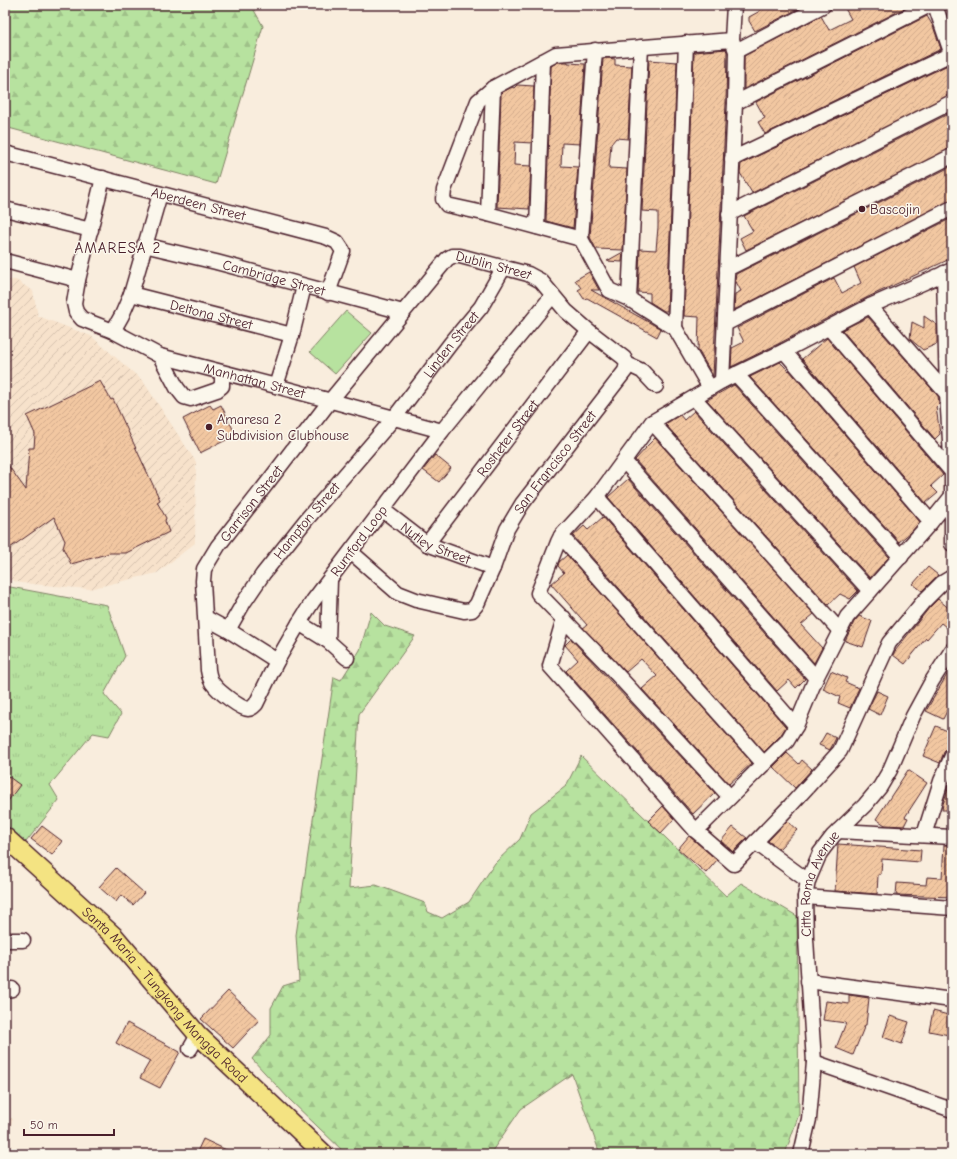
<svg xmlns="http://www.w3.org/2000/svg" width="957" height="1159" viewBox="0 0 957 1159" font-family="'Comic Neue',sans-serif">
<defs>
<pattern id="industrial-furrows" width="10" height="10" patternUnits="userSpaceOnUse"><rect width="10" height="10" fill="#f7e2cb"/><path d="M-1 1l2-2M0 10L10 0M9 11l2-2" fill="none" stroke="#d5c1ae"/></pattern>
<pattern id="grass-tufts" width="24" height="20" patternUnits="userSpaceOnUse"><rect width="24" height="20" fill="#b7e29f"/><path d="M3 7l-1-3M5 7V3M7 7l1-3M15 17l-1-3M17 17v-4M19 17l1-3" fill="none" stroke="#9fc189"/></pattern>
<pattern id="forest-firs" width="22" height="20" patternUnits="userSpaceOnUse"><rect width="22" height="20" fill="#b7e29f"/><path d="M5 1l3.5 6h-7zM16 11l3.5 6h-7z" fill="#9fc189"/></pattern>
<pattern id="building-hatch" width="6" height="6" patternUnits="userSpaceOnUse"><rect width="6" height="6" fill="#f2c7a1"/><path d="M-1 1l2-2M0 6l6-6M5 7l2-2" fill="none" stroke="#d1aa8b"/></pattern>
</defs>
<rect width="100%" height="100%" fill="#f9eddd"/>
<filter id="ink" filterUnits="userSpaceOnUse"><feTurbulence type="fractalNoise" baseFrequency=".025" numOctaves="2"/><feDisplacementMap in="SourceGraphic" scale="8" xChannelSelector="R" yChannelSelector="G"/><feConvolveMatrix kernelMatrix="1 2 1 2 8 2 1 2 1" color-interpolation-filters="sRGB"/></filter>
<g filter="url(#ink)">
<g fill="url(#industrial-furrows)">
<polygon points="5,280 16,280 33,291 38,316 91,336 143,381 196,462 195,543 157,573 89,589 21,583 5,578"/>
<polygon points="5,1116 13,1119 5,1141"/>
</g>
<polygon fill="url(#grass-tufts)" stroke="#808065" points="5,586 107,605 125,656 104,694 121,714 109,736 93,733 50,785 59,800 26,842 5,824"/>
<g fill="url(#forest-firs)" stroke="#808065">
<polygon points="5,5 251,5 263,26 216,184 5,127"/>
<polygon points="371,612 385,626 415,636 359,714 349,888 376,885 425,903 428,912 442,918 469,902 495,863 520,839 531,813 566,786 581,756 726,896 741,883 797,916 799,1114 785,1154 600,1154 572,1074 521,1109 490,1154 346,1154 289,1099 252,1059 271,1035 271,1008 283,986 299,981 296,935 334,677 341,680 360,650"/>
</g>
<polygon fill="#b7e29f" stroke="#808065" points="346,311 372,333 335,374 310,352"/>
<g fill="url(#building-hatch)" stroke="#4a1f2b">
<polygon points="757,5 806,5 755,31 749,21 749,17 760,11"/>
<polygon points="843,5 911,5 744,89 744,56 821,16 829,30 851,19"/>
<polygon points="927,16 933,26 941,49 765,134 758,122 765,118 756,102"/>
<polygon points="726,49 727,52 726,103 713,376 698,350 699,317 684,316 694,52"/>
<polygon points="607,58 615,59 615,65 632,66 628,139 616,138 611,144 609,168 627,169 623,250 596,249 590,237 603,59"/>
<polygon points="649,60 677,62 667,311 664,311 650,302 650,293 638,292 640,249 656,250 658,227 658,212 642,211"/>
<polygon points="558,62 568,62 568,63 585,64 580,144 562,143 561,166 578,167 573,228 546,221 551,66"/>
<polygon points="952,63 952,94 752,193 740,173 741,164"/>
<polygon points="517,85 534,86 532,143 515,142 514,165 531,166 529,209 497,207 501,93 512,87 514,88"/>
<polygon points="952,112 952,148 746,250 740,238 753,231 744,216"/>
<polygon points="952,166 952,200 734,310 735,294 741,291 735,280 736,274"/>
<polygon points="952,218 952,258 866,298 780,343 731,367 732,348 744,342 737,328 834,278 842,293 861,283 854,267"/>
<polygon points="623,252 622,262 607,261"/>
<polygon points="589,272 599,290 591,290 661,329 657,337 587,298 584,299 578,290 581,288 575,280"/>
<polygon points="924,316 937,325 937,344 923,350 910,339 912,322 924,328"/>
<polygon points="868,317 938,396 939,404 936,407 940,434 935,439 842,330"/>
<polygon points="827,338 943,475 931,486 938,493 926,503 802,359"/>
<polygon points="780,362 789,371 789,370 920,522 911,532 899,542 750,377"/>
<polygon points="100,381 111,400 113,399 160,500 157,502 166,518 165,521 169,532 126,553 110,553 71,564 63,548 65,541 54,517 10,548 5,542 5,461 26,490 29,448 34,448 35,434 27,416"/>
<polygon points="734,385 889,557 870,578 707,400"/>
<polygon points="210,405 213,409 221,405 236,435 200,453 183,419"/>
<polygon points="694,411 858,591 850,599 840,594 828,605 665,424 680,415 684,420"/>
<polygon points="655,438 814,614 801,625 822,648 814,663 635,460 646,448 645,448"/>
<polygon points="435,455 451,468 439,482 423,470"/>
<polygon points="628,479 805,679 796,688 789,680 777,691 608,497"/>
<polygon points="603,517 786,727 780,736 764,752 573,536 584,526 588,530"/>
<polygon points="567,555 752,763 729,784 642,689 657,676 641,659 626,672 583,628 587,625 551,584 564,573 558,566 559,562"/>
<polygon points="928,567 938,575 922,591 913,584"/>
<polygon points="938,599 952,611 952,632 941,623 927,639 926,638 905,664 893,655 895,651 929,608"/>
<polygon points="859,616 872,621 863,647 845,641 854,622"/>
<polygon points="571,639 715,793 693,814 566,671 578,660 565,645"/>
<polygon points="952,666 952,701 943,719 926,711"/>
<polygon points="831,671 847,678 845,682 859,688 850,708 838,703 840,697 823,689"/>
<polygon points="877,691 888,696 880,715 868,709"/>
<polygon points="936,726 952,733 952,744 944,752 940,763 923,756"/>
<polygon points="826,733 836,738 830,750 819,745"/>
<polygon points="787,753 799,764 802,760 812,769 795,788 773,767"/>
<polygon points="908,770 927,783 905,817 908,818 904,826 885,825 876,819"/>
<polygon points="5,774 20,785 5,805"/>
<polygon points="952,777 952,810 942,810 943,804"/>
<polygon points="663,806 674,819 661,833 648,821"/>
<polygon points="787,821 797,830 779,849 768,841"/>
<polygon points="42,826 62,841 52,855 31,839"/>
<polygon points="733,827 747,838 733,852 721,841"/>
<polygon points="689,836 717,860 706,873 678,849"/>
<polygon points="838,844 921,850 920,862 882,859 881,874 878,875 877,894 835,891"/>
<polygon points="944,845 952,845 952,897 896,895 897,883 926,885 927,877 942,878"/>
<polygon points="116,868 144,893 133,905 121,895 116,902 99,887"/>
<polygon points="228,991 259,1020 233,1048 201,1019"/>
<polygon points="849,995 869,998 866,1025 865,1025 853,1055 836,1048 846,1023 823,1020 826,1001 849,1004"/>
<polygon points="933,1011 952,1016 949,1035 929,1031"/>
<polygon points="890,1016 909,1022 902,1044 883,1037"/>
<polygon points="127,1023 180,1052 160,1088 140,1078 150,1061 116,1043"/>
<polygon points="203,1139 235,1154 196,1154"/>
</g>
<g fill="none" stroke-linecap="round" stroke-linejoin="round">
<defs>
<g id="minor">
<polyline points="935,5 952,55"/>
<polyline points="736,51 824,5"/>
<polyline points="735,103 930,5"/>
<path id="s1" d="M5,153L326,237L337,242L343,251L328,293"/>
<polyline points="732,159 951,54"/>
<path id="s2" d="M103,178L78,280L74,303L76,312L82,319L113,331L160,356L276,386L442,431"/>
<polyline points="5,209 91,230"/>
<polyline points="488,214 447,205 443,199 444,190 478,101 493,88"/>
<polyline points="729,214 952,102"/>
<polyline points="537,227 543,61"/>
<polyline points="581,239 595,50"/>
<path id="s3" d="M144,245L216,262L403,312"/>
<polyline points="5,261 78,280"/>
<polyline points="727,269 952,156"/>
<polyline points="944,273 947,394 952,472 952,544"/>
<path id="s4" d="M131,294L292,335"/>
<path id="s5" d="M553,295L442,431L313,601L299,623L277,661L256,704C253,707 251,709 248,709C241,709 218,691 214,685C210,681 209,676 208,670L203,581L204,569L218,546L268,482L330,401L447,259L452,256H460L528,274L541,281L566,311L589,331L624,358L627,364L642,371L656,386"/>
<polyline points="629,299 641,47"/>
<polyline points="870,306 947,394"/>
<polyline points="725,324 952,208"/>
<polyline points="675,328 686,43"/>
<polyline points="829,328 952,472"/>
<polyline points="113,331 122,315 131,294 160,194"/>
<polyline points="784,351 931,522"/>
<polyline points="160,356 177,388 184,397 191,399 217,390 222,386 222,373"/>
<polyline points="736,374 901,557"/>
<polyline points="722,381 735,103 736,51 732,40 734,5"/>
<polyline points="276,386 292,335 304,286"/>
<polyline points="710,388 675,328 629,299 609,290 581,239 488,214 493,88 556,54 732,40"/>
<polyline points="694,398 870,591"/>
<polyline points="652,422 840,631"/>
<polyline points="624,461 816,678"/>
<polyline points="597,497 796,726"/>
<path id="s6" d="M383,510L427,544L493,568"/>
<polyline points="561,536 764,764"/>
<path id="s7" d="M427,544L589,331"/>
<path id="s8" d="M351,552L398,593L416,600L464,611L472,610L477,604L493,568L507,529L522,504L625,371L627,364"/>
<polyline points="206,618 228,630 277,661"/>
<polyline points="564,618 550,666 696,831 734,864 790,806 840,751 889,643 923,602 942,583 952,577"/>
<polyline points="299,623 328,641 347,658"/>
<path id="s9" d="M228,630L244,602L263,574L306,520L394,418L451,343L481,307L504,267"/>
<polyline points="328,641 330,580"/>
<polyline points="730,797 610,667 538,593 558,542 561,536 597,497 652,422 722,381 784,351 870,306 952,270"/>
<polyline points="696,831 787,741 796,726 816,678 847,617 931,522 952,496"/>
<polyline points="838,831 952,837"/>
<polyline points="924,835 941,781 952,756"/>
<polyline points="755,842 808,881"/>
<polyline points="805,897 952,908"/>
<polyline points="5,940 23,940"/>
<polyline points="808,981 952,1000"/>
<polyline points="5,990 12,989"/>
<polyline points="190,1049 198,1035"/>
<polyline points="814,1062 952,1110"/>
<path id="s10" d="M801,1154L809,1119L814,1062L806,939L805,897L808,881L820,853L833,836L865,805L880,787L890,770L913,716L932,681L952,650"/>
</g>
<g id="major">
<path id="s11" d="M5,837L115,937L198,1035L324,1154"/>
</g>
</defs>
<use href="#minor" stroke="#4a1f2b" stroke-width="17"/>
<use href="#major" stroke="#4a1f2b" stroke-width="21"/>
<use href="#minor" stroke="#fbf7ec" stroke-width="14"/>
<use href="#major" stroke="#f4e382" stroke-width="18"/>
</g>
</g>
<g fill="#4a1f2b" stroke="#fbf7ec" stroke-width="1.5">
<circle cx="862" cy="209" r="4"/>
<circle cx="209" cy="427" r="4"/>
</g>
<g text-anchor="middle" dominant-baseline="central" stroke-width="3" stroke-linejoin="round" paint-order="stroke">
<g font-size="14" fill="#4a1f2b" stroke="#fbf7ec">
<text stroke="none"><textPath href="#s1" startOffset="200">Aberdeen Street</textPath></text>
<text stroke="none"><textPath href="#s5" startOffset="1119">Dublin Street</textPath></text>
<text stroke="none"><textPath href="#s3" startOffset="134">Cambridge Street</textPath></text>
<text stroke="none"><textPath href="#s4" startOffset="83">Deltona Street</textPath></text>
<text stroke="none"><textPath href="#s9" startOffset="363">Linden Street</textPath></text>
<text stroke="none"><textPath href="#s2" startOffset="331">Manhattan Street</textPath></text>
<text stroke="none"><textPath href="#s7" startOffset="133">Rosheter Street</textPath></text>
<text stroke="none"><textPath href="#s8" startOffset="310">San Francisco Street</textPath></text>
<text stroke="none"><textPath href="#s5" startOffset="757">Garrison Street</textPath></text>
<text stroke="none"><textPath href="#s9" startOffset="135">Hampton Street</textPath></text>
<text transform="translate(359 541) rotate(-53)">Rumford Loop</text>
<text stroke="none"><textPath href="#s6" startOffset="63">Nutley Street</textPath></text>
<text stroke="none"><textPath href="#s10" startOffset="275">Citta Roma Avenue</textPath></text>
<text stroke="none"><textPath href="#s11" startOffset="225">Santa Maria - Tungkong Mangga Road</textPath></text>
</g>
<g font-size="14" fill="#4a1f2b" stroke="#fbf7ec" text-anchor="start">
<text x="870" y="209">Bascojin</text>
<text x="217" y="419">Amaresa 2<tspan x="217" dy="16">Subdivision Clubhouse</tspan></text>
</g>
<g font-size="15" letter-spacing="1" fill="#4a1f2b" stroke="#fbf7ec">
<text x="118" y="248">AMARESA 2</text>
</g>
</g>
<rect width="957" height="1159" fill="none" stroke="#fbf7ec" stroke-width="20"/>
<rect x="10" y="10" width="937" height="1139" fill="none" stroke="#4a1f2b" stroke-width="1.5" filter="url(#ink)"/>
<path d="M24 1129v6h90v-6" fill="none" stroke="#4a1f2b" stroke-width="2"/>
<text x="30" y="1129" font-size="12" fill="#4a1f2b" stroke="#fbf7ec" stroke-width="3" paint-order="stroke">50 m</text>
</svg>
